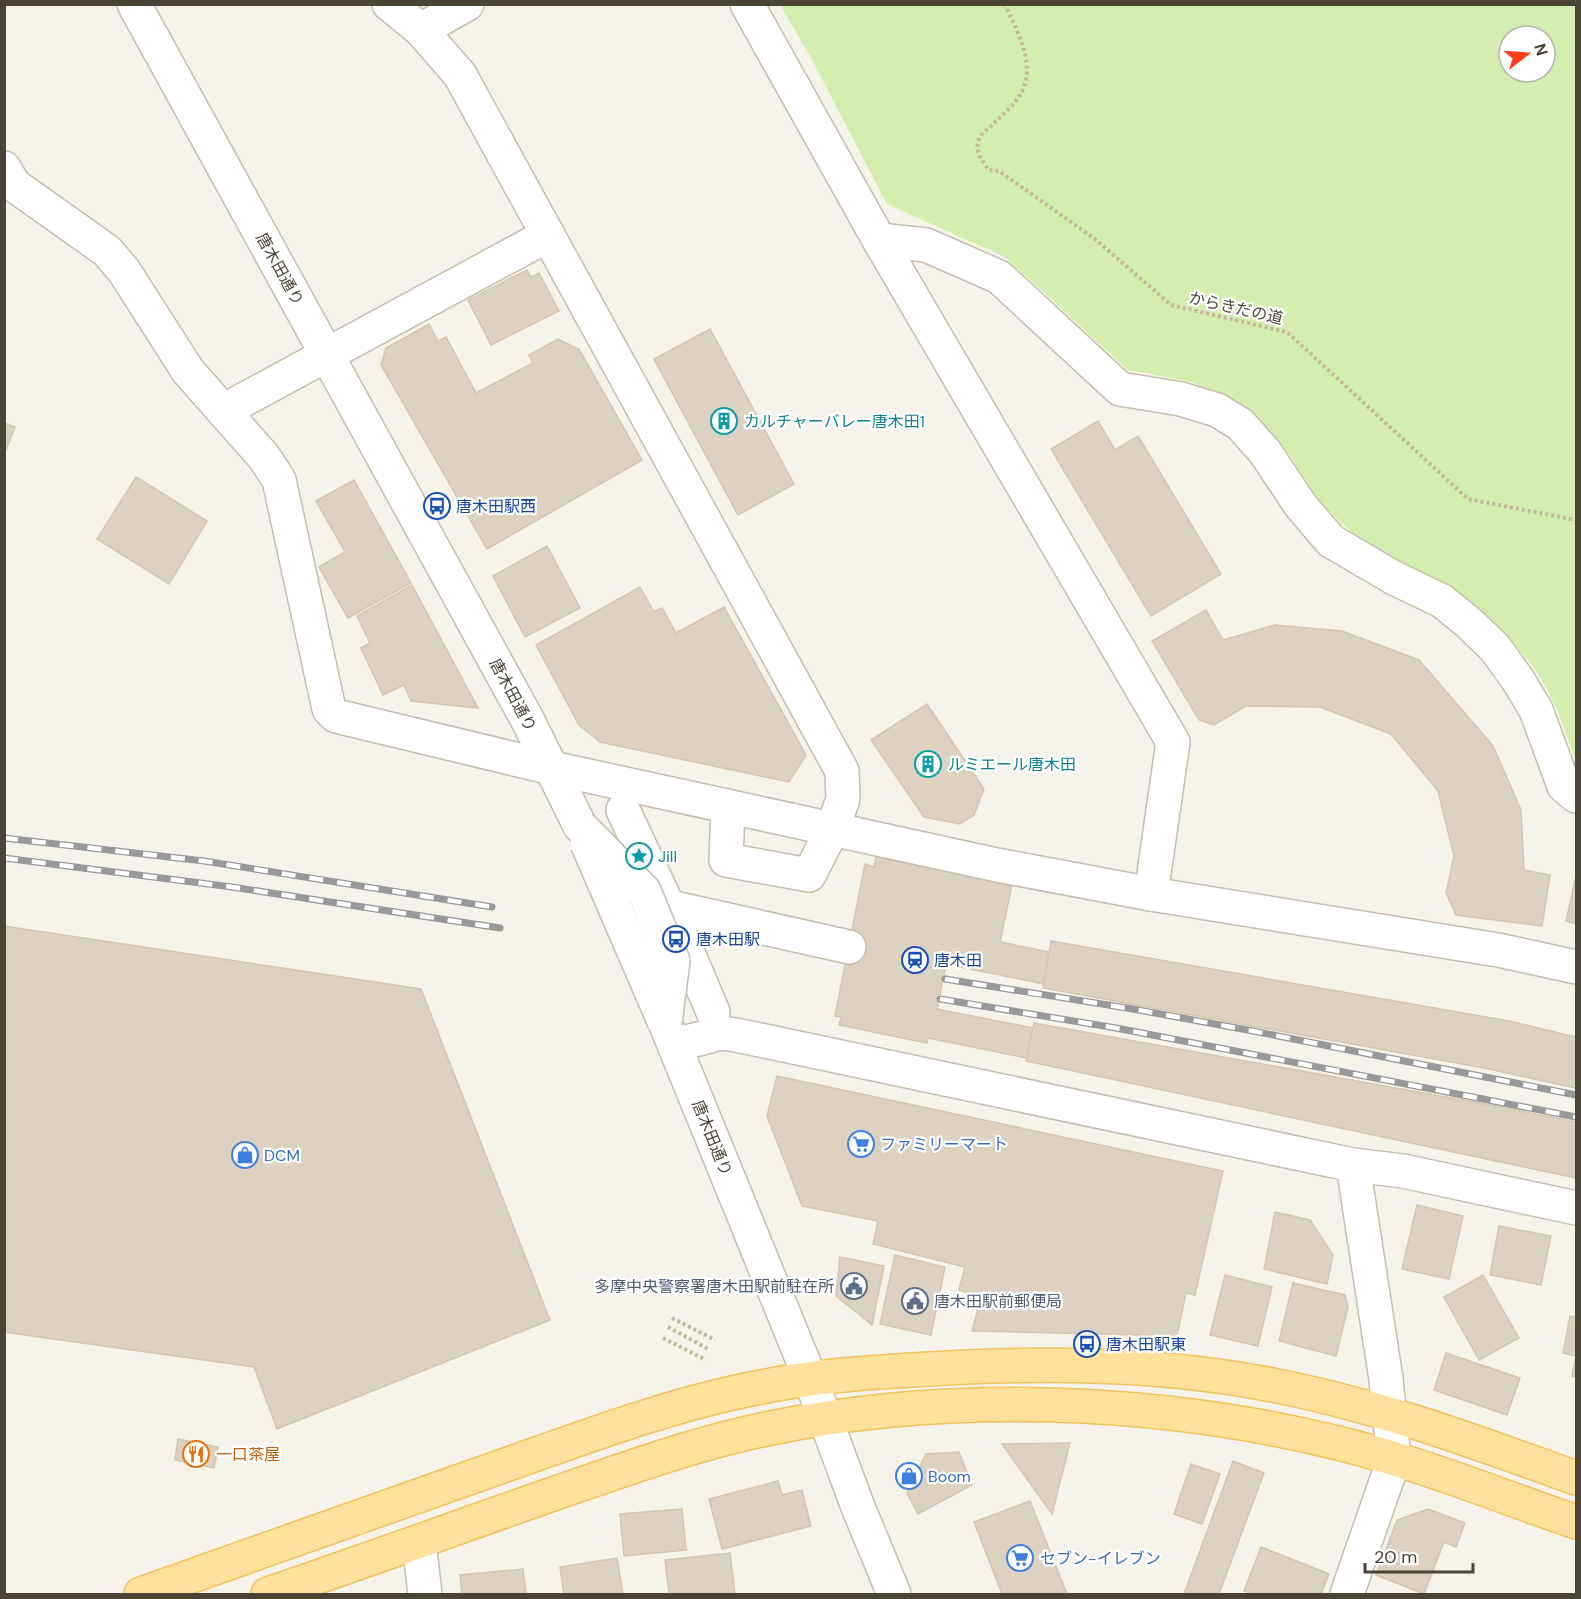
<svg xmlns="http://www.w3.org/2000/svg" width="1581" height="1599" viewBox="0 0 1581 1599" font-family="'DM Sans','Noto Sans JP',sans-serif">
<rect width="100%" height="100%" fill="#f6f3ea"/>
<path fill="#d3eeaf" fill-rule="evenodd" d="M780,5H1576V761L1557,709L1545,685L1529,661L1505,634L1463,596L1357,537L1320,503L1290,456L1269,431L1247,408L1192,382L1128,370L1005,257L887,204L810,56ZM1509,36H1545V72H1509Z"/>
<g fill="#ddd1c1" stroke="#d5c6b1" stroke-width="1.5">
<polygon points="527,270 531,277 539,273 559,311 491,345 468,300"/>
<polygon points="429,324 438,341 446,337 476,393 533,363 529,355 558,339 579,349 642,460 487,549 381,365 386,348"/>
<polygon points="710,329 794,484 738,515 654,359"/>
<polygon points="1098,421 1115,450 1138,436 1221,574 1151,616 1051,449"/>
<polygon points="4,423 15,427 4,455"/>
<polygon points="136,477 207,521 169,584 97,539"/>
<polygon points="354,480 411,583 348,618 319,567 345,552 316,501"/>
<polygon points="547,546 580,608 525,637 493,576"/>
<polygon points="412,585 478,708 411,701 404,685 383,695 361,648 370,643 357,616"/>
<polygon points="640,587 654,612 662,608 676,633 724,607 806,755 789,782 600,742 579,725 536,645"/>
<polygon points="1206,610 1223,640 1275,625 1342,631 1419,660 1493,746 1521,810 1524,870 1550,875 1542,926 1456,915 1446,893 1454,856 1438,791 1391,734 1320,707 1246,706 1214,725 1199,720 1152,641"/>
<polygon points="927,704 984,789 974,815 960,824 924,817 871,740"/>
<polygon points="876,857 1012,885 1000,942 1050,952 1044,984 946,964 937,1009 1033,1028 1027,1058 928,1038 927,1043 839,1025 841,1017 835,1016 865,864 874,867"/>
<polygon points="1576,876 1576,924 1566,921"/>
<polygon points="4,926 421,989 550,1320 277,1429 254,1367 4,1332"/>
<polygon points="1051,941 1509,1021 1576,1037 1576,1088 1484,1068 1043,988"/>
<polygon points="1034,1023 1485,1104 1576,1122 1576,1178 1026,1061"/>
<polygon points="777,1076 1223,1171 1195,1295 1186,1293 1177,1336 972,1331 981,1297 959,1290 965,1267 873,1244 878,1221 802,1206 767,1116"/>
<polygon points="1417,1205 1463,1216 1449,1279 1402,1269"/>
<polygon points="1275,1212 1310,1220 1333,1255 1327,1284 1264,1269"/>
<polygon points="1499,1226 1551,1236 1541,1285 1490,1275"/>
<polygon points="895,1255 945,1267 931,1335 880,1324"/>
<polygon points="840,1257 884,1266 872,1325 836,1296"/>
<polygon points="1225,1275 1272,1287 1258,1346 1210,1335"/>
<polygon points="1483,1275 1519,1338 1479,1360 1444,1297"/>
<polygon points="1293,1283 1345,1295 1348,1307 1336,1356 1279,1341"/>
<polygon points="1570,1316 1576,1317 1576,1377 1572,1376 1576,1356 1563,1353"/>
<polygon points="1446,1353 1520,1378 1507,1415 1434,1390"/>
<polygon points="178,1439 218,1447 214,1468 175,1460"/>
<polygon points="1070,1443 1052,1514 1002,1444"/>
<polygon points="959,1452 972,1485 918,1514 907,1493 926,1454"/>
<polygon points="1233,1461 1264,1473 1219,1594 1184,1594"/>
<polygon points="1191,1464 1220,1474 1202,1524 1174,1514"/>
<polygon points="778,1481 782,1495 802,1490 811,1526 722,1549 709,1499"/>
<polygon points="1030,1501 1067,1594 1002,1594 974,1522"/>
<polygon points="682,1509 686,1550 624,1556 620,1514"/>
<polygon points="1428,1509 1465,1523 1456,1547 1444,1542 1424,1594 1376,1575 1397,1520"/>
<polygon points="1261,1547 1329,1574 1321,1594 1254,1594 1244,1591"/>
<polygon points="730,1553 735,1594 669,1594 665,1560"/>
<polygon points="617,1558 623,1594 564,1594 560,1567"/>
<polygon points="523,1569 526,1594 462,1594 460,1575"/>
</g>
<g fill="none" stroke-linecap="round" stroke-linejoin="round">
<defs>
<g id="minor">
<polyline points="134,4 527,719 580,826"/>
<polyline points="389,4 421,30 460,75 842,771 843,799 832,830 809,875 726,860 728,807"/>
<polyline points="747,4 879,240 1173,742 1151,894"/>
<polyline points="421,30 467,4"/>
<polyline points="4,168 14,185 107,251 124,271 188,371 264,457 279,480 329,709 336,716 552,768 997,865 1151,894 1498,950 1576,967"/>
<polyline points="879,240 926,245 999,277 1120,389 1181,399 1217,410 1240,424 1265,452 1301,506 1331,541 1394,578 1442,601 1469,623 1495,648 1518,680 1536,710 1564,786 1576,796"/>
<polyline points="223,411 548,235"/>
<polyline points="623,810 668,906 713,1012"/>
<polyline points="661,905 849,947"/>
<polyline points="666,1025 810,1378 858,1507 894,1594"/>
<polyline points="675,1045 721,1033 736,1035 1353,1165 1403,1171 1576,1208"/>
<polyline points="419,1542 425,1594"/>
<polyline points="1347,1594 1394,1459 1386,1379 1353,1165"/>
</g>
<g id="major">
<path d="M141,1594C265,1550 389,1505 514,1462C593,1434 674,1404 756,1388C808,1377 860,1373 912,1370C1029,1362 1162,1362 1277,1386C1380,1406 1478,1443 1576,1478"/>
<path d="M268,1594C362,1562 456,1528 550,1495C623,1470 696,1443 771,1428C952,1391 1159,1399 1338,1443C1419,1463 1498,1495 1576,1522"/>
</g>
</defs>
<use href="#minor" stroke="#c6beae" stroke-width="36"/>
<use href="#major" stroke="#f0c35e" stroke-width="36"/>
<g stroke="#c7b79b" stroke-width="4" stroke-dasharray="3 3" stroke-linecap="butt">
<path d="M1004,4C1015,24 1031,57 1026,80C1022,100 1004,113 990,127C987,130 982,133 980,137C973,149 982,162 989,170L999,171L1095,239L1171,305L1287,332L1468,499L1576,520"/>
<polyline points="672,1318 715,1340"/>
<polyline points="668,1327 710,1350"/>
<polyline points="663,1338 706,1360"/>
</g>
<use href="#minor" stroke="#fff" stroke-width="33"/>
<use href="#major" stroke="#ffe19b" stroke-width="33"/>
<defs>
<g id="rail">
<polyline points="4,838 204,861 492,907"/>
<polyline points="4,858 232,887 500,928"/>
<polyline points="945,979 1133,1009 1253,1031 1576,1095"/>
<polyline points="940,999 1116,1028 1576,1117"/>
</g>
</defs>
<use href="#rail" stroke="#999" stroke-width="7"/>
<use href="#rail" stroke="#fff" stroke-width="4.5" stroke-dasharray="14" stroke-linecap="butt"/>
<defs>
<g id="minor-bridge">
<polyline points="580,826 644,891 673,961 665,1023"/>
<polyline points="587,843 664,1021"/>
</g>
</defs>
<use href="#minor-bridge" stroke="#c6beae" stroke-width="36" stroke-linecap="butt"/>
<use href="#minor-bridge" stroke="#fff" stroke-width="33"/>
</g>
<defs>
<symbol id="building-ring" viewBox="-11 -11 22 22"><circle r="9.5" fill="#fff" stroke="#0f9aa8" stroke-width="1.5"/><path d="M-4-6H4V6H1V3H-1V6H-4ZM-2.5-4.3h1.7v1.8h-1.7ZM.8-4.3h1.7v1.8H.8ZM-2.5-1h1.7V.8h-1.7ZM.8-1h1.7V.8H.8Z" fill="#0f9aa8"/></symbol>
<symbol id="bus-ring" viewBox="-11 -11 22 22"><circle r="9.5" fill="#fff" stroke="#1a4fb4" stroke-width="1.5"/><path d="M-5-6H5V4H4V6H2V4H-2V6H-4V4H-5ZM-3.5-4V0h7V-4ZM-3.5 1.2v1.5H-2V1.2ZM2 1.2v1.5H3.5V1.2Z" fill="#1a4fb4"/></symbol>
<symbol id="sight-ring" viewBox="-11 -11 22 22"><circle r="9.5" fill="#fff" stroke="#0f9aa8" stroke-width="1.5"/><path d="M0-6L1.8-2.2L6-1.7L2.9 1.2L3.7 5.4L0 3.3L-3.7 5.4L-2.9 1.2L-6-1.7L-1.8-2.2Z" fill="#0f9aa8"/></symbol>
<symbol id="station-ring" viewBox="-11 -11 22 22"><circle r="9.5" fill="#fff" stroke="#1a4fb4" stroke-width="1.5"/><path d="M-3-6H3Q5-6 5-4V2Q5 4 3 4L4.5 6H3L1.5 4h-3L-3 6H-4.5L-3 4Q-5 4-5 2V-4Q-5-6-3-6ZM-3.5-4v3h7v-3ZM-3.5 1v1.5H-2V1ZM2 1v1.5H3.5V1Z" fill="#1a4fb4"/></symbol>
<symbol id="supermarket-ring" viewBox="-11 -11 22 22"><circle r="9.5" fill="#fff" stroke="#3f7fe0" stroke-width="1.5"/><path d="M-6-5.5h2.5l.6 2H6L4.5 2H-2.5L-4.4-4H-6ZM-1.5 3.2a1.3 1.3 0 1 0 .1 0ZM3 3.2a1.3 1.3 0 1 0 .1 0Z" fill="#3f7fe0"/></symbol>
<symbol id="shop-ring" viewBox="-11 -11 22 22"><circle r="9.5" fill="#fff" stroke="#3f7fe0" stroke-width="1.5"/><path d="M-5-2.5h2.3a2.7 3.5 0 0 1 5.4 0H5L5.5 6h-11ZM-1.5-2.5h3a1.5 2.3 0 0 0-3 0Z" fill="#3f7fe0"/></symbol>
<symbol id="civic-ring" viewBox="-11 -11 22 22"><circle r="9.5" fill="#fff" stroke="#5c6f8a" stroke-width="1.5"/><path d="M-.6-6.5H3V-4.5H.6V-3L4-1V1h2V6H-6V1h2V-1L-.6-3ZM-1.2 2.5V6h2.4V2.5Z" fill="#5c6f8a"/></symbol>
<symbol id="restaurant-ring" viewBox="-11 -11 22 22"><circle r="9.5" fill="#fff" stroke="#e8710a" stroke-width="1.5"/><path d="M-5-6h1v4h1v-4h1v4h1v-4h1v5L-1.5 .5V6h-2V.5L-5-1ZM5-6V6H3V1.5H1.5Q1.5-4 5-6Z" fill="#e8710a"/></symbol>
</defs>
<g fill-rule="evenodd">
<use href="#building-ring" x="709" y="406" width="30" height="30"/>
<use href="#bus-ring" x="422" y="491" width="30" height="30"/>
<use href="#building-ring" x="913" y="749" width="30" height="30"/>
<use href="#sight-ring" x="624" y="841" width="30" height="30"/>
<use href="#bus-ring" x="661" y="924" width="30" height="30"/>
<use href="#station-ring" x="900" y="945" width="30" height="30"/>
<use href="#supermarket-ring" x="846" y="1129" width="30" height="30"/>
<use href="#shop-ring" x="230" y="1140" width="30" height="30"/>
<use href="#civic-ring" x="839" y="1271" width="30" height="30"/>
<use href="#civic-ring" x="900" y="1286" width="30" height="30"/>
<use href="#bus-ring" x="1072" y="1329" width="30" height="30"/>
<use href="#restaurant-ring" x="181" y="1439" width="30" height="30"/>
<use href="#shop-ring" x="894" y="1461" width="30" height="30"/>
<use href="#supermarket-ring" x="1005" y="1543" width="30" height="30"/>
</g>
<g text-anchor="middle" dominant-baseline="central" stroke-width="4.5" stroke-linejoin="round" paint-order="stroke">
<g font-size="16" fill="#4c4337" stroke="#fff">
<text transform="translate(280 269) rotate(61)">唐木田通り</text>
<text transform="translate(1236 308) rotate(13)">からきだの道</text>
<text transform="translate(513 695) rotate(62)">唐木田通り</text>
<text transform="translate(712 1138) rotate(68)">唐木田通り</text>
</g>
<g font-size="16" fill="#0d838f" stroke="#fff" text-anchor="start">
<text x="744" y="421">カルチャーバレー唐木田1</text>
<text x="948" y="764">ルミエール唐木田</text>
<text x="658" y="856">Jill</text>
</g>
<g font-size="16" fill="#164399" stroke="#fff" text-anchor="start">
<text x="456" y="506">唐木田駅西</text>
<text x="696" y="939">唐木田駅</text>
<text x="934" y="960">唐木田</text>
<text x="1106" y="1344">唐木田駅東</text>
</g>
<g font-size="16" fill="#366cbe" stroke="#fff" text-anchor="start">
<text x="880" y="1144">ファミリーマート</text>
<text x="264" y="1155">DCM</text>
<text x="928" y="1476">Boom</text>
<text x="1040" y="1558">セブン-イレブン</text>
</g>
<g font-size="16" fill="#4e5e75" stroke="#fff" text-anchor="end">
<text x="834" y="1286">多摩中央警察署唐木田駅前駐在所</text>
<text x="934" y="1301" text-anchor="start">唐木田駅前郵便局</text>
</g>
<g font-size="16" fill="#c56008" stroke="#fff" text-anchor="start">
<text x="216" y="1454">一口茶屋</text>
</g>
</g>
<rect width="1581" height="1599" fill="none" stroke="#4c4337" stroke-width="12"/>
<g transform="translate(1527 54) rotate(73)"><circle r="28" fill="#ffffff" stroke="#b7b4af" stroke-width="1.5"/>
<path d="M0-4.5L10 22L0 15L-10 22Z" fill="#ff3919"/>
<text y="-9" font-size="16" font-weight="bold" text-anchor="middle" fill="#4c4337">N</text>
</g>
<path d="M1365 1563v9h108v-9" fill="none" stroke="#4c4337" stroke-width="3"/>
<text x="1374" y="1563" font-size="18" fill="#4c4337" stroke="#ffffff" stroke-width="4.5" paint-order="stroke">20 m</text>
</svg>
